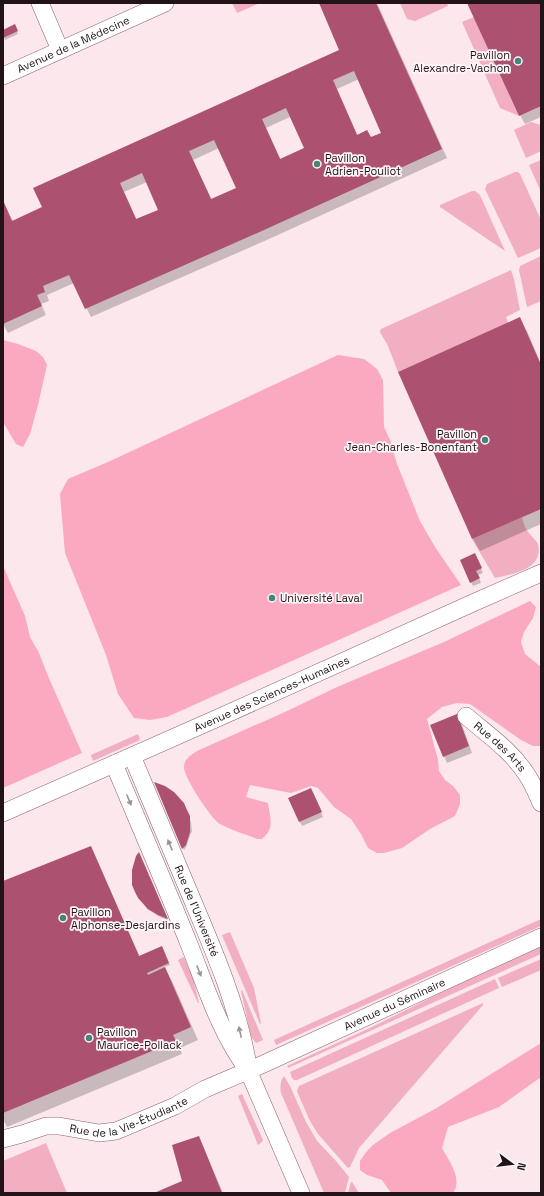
<svg xmlns="http://www.w3.org/2000/svg" width="544" height="1196" viewBox="0 0 544 1196" font-family="'Space Grotesk',sans-serif">
<rect width="100%" height="100%" fill="#fef5f8"/>
<rect fill="#fce7ec" x="3" y="3" width="538" height="1190"/>
<g fill="#f1afc1">
<polygon points="232,3 260,3 237,13"/>
<polygon points="400,3 447,3 448,6 415,21 407,19"/>
<polygon points="474,17 519,116 500,108 462,22"/>
<polygon points="531,122 541,125 541,151 526,158 514,130"/>
<polygon points="541,160 541,192 529,165"/>
<polygon points="515,172 518,172 520,174 541,220 541,248 518,258 485,189 487,184"/>
<polygon points="472,191 475,191 480,195 505,251 440,207 440,205"/>
<polygon points="541,256 541,301 527,307 519,270 520,266"/>
<polygon points="511,270 514,279 520,310 506,317 508,323 398,372 388,346 380,332 381,329"/>
<path d="M522,517C523,522 525,528 528,532C531,536 535,539 538,544C544,570 511,574 495,578L472,539Z"/>
<polygon points="138,734 140,740 93,761 91,755"/>
<polygon points="541,919 541,926 276,1045 274,1040"/>
<polygon points="230,932 254,988 261,1023 260,1024 222,935"/>
<polygon points="541,946 541,954 288,1068 287,1066 372,1027 458,984"/>
<polygon points="184,957 193,978 199,1003 198,1003 178,960"/>
<polygon points="541,959 541,970 502,987 498,978"/>
<polygon points="495,979 499,988 297,1080 294,1080 292,1078 290,1072"/>
<polygon points="242,990 263,1040 256,1043 252,1038 250,1032 241,991"/>
<polygon points="483,1003 483,1005 359,1148 350,1167 348,1168 318,1134 310,1121 299,1096 297,1091 299,1086"/>
<path d="M284,1076L290,1086L306,1122L317,1141L336,1161L349,1177L345,1193H324L281,1093C280,1088 280,1081 284,1076Z"/>
<polygon points="242,1094 263,1140 262,1142 258,1145 238,1096"/>
<polygon points="46,1143 67,1193 3,1193 3,1161"/>
<polygon points="351,1182 352,1182 359,1193 348,1193"/>
</g>
<g fill="#faa9c0">
<polygon points="3,340 18,344 36,351 43,357 47,365 38,405 30,434 23,447 16,444 3,422"/>
<polygon points="338,355 364,359 377,369 383,380 384,427 390,440 397,464 420,521 435,547 461,585 167,717 150,720 134,718 118,694 106,655 65,553 60,494 68,479 108,462"/>
<polygon points="3,566 25,616 30,637 39,653 48,676 82,753 3,788"/>
<path d="M530,601L536,607L533,618L524,632L521,642L525,654L541,667V746H533L521,740L470,704L457,703L442,707L427,719L438,760L439,771L445,780L453,786L460,795V804L455,816L430,829L402,848L384,853H377L368,848L361,834L351,819L334,807L318,788L311,786L291,793L250,785L246,797L268,803C270,818 275,828 262,839H257C245,834 231,830 220,824C211,819 183,776 184,767C184,759 191,755 197,751L285,712L337,687L444,642Z"/>
<path d="M541,1043V1077L499,1107L448,1127L442,1148C449,1161 463,1179 453,1193H391L382,1180L367,1175L360,1170V1161L367,1151L373,1145L390,1133L435,1109Z"/>
</g>
<g fill="#0003" fill-rule="evenodd">
<path d="M320,3H377L447,158L269,239L91,317L74,283L47,295L49,301L41,304L46,315L8,333L3,324V202L13,221L44,208L340,51ZM359,79L382,134L371,138L358,136L337,89ZM290,117L305,149L281,160L266,128ZM219,148L237,188L212,200L193,160ZM147,182L160,210L137,220L124,192Z"/>
<polygon points="469,3 541,3 541,117 525,124 520,115"/>
<polygon points="15,26 18,34 5,40 3,35 3,31"/>
<polygon points="519,319 527,331 541,364 541,524 480,551 473,539 399,372"/>
<polygon points="477,559 483,573 478,575 481,583 473,586 471,582"/>
<polygon points="457,715 461,722 472,753 447,763 444,756"/>
<polygon points="156,784 186,809 191,822 192,832 191,833 186,847 184,850"/>
<polygon points="313,793 323,817 302,826 289,799"/>
<polygon points="91,847 140,957 163,949 170,965 164,967 172,981 198,1040 180,1048 182,1054 7,1127 3,1119 3,882"/>
<polygon points="139,854 168,920 160,917 147,909 139,897"/>
<polygon points="198,1137 203,1146 223,1193 156,1193 183,1182"/>
</g>
<g fill="#ac516f" fill-rule="evenodd">
<path d="M319,3H376L442,149L264,230L85,309L69,275L43,286L45,292L37,295L42,306L3,324V200L12,221L42,207L33,188L339,50ZM354,71L381,133L371,137L367,130L357,135L333,80ZM286,108L304,148L280,159L262,119ZM214,140L236,188L211,199L189,151ZM142,173L158,210L136,219L120,183Z"/>
<polygon points="467,3 541,3 541,106 519,116"/>
<polygon points="15,24 18,31 3,38 3,30"/>
<polygon points="520,317 541,365 541,509 472,539 398,372"/>
<polygon points="475,553 482,568 476,571 480,578 470,583 460,560"/>
<polygon points="457,714 469,746 443,757 430,725"/>
<polygon points="154,782 165,786 174,792 184,803 187,810 190,816 190,832 186,845 182,849"/>
<polygon points="311,788 322,812 299,822 288,798"/>
<polygon points="91,846 139,956 162,946 169,963 147,973 148,975 165,967 191,1027 173,1035 176,1041 3,1113 3,881"/>
<polygon points="139,852 168,919 158,915 148,909 138,898 135,892 132,885 132,870 136,856"/>
<polygon points="199,1136 222,1193 154,1193 182,1181 172,1145"/>
</g>
<g fill="none" stroke-linecap="round" stroke-linejoin="round">
<defs>
<g id="minor">
<polyline points="40,3 60,50"/>
<path id="s1" d="M3,76L165,3"/>
<path id="s2" d="M466,716C487,734 512,751 527,775C533,784 537,794 541,803"/>
<path id="s3" d="M132,756C152,804 172,851 192,899C214,951 237,1004 247,1060"/>
<path d="M114,764C139,824 165,884 189,944C206,987 220,1033 248,1070L301,1193"/>
<path id="s4" d="M3,813L220,717L475,602L541,573"/>
<path id="s5" d="M3,1139L22,1134L46,1126H59L99,1133L116,1131L128,1126L175,1106L205,1089L259,1066L541,937"/>
</g>
</defs>
<use href="#minor" stroke="#87626c" stroke-width="18"/>
<use href="#minor" stroke="#fff" stroke-width="17"/>
</g>
<defs><path id="oneway-solid" d="M-6-.8H1V-3.2L6.5 0L1 3.2V.8H-6Z"/></defs>
<g fill="#9b9597">
<use href="#oneway-solid" transform="translate(129 800) rotate(67)"/>
<use href="#oneway-solid" transform="translate(170 845) rotate(-113)"/>
<use href="#oneway-solid" transform="translate(199 971) rotate(69)"/>
<use href="#oneway-solid" transform="translate(240 1032) rotate(-103)"/>
</g>
<g fill="#42867a" stroke="#fef5f8" stroke-width="1.5">
<circle cx="518" cy="61" r="4"/>
<circle cx="317" cy="164" r="4"/>
<circle cx="485" cy="440" r="4"/>
<circle cx="272" cy="598" r="4"/>
<circle cx="63" cy="918" r="4"/>
<circle cx="89" cy="1038" r="4"/>
</g>
<g text-anchor="middle" dominant-baseline="central" stroke-width="3.5" stroke-linejoin="round" paint-order="stroke">
<g font-size="11" fill="#211317" stroke="#fef5f8">
<text stroke="none"><textPath href="#s1" startOffset="77">Avenue de la Médecine</textPath></text>
<text stroke="none"><textPath href="#s4" startOffset="294">Avenue des Sciences-Humaines</textPath></text>
<text stroke="none"><textPath href="#s2" startOffset="46">Rue des Arts</textPath></text>
<text stroke="none"><textPath href="#s3" startOffset="168">Rue de l'Université</textPath></text>
<text stroke="none"><textPath href="#s5" startOffset="422">Avenue du Séminaire</textPath></text>
<text stroke="none"><textPath href="#s5" startOffset="131">Rue de la Vie-Étudiante</textPath></text>
</g>
<g font-size="11" fill="#211317" stroke="#fef5f8" text-anchor="start">
<text x="510" y="55" text-anchor="end">Pavillon<tspan x="510" dy="13">Alexandre-Vachon</tspan></text>
<text x="325" y="158">Pavillon<tspan x="325" dy="13">Adrien-Pouliot</tspan></text>
<text x="477" y="434" text-anchor="end">Pavillon<tspan x="477" dy="13">Jean-Charles-Bonenfant</tspan></text>
<text x="280" y="598">Université Laval</text>
<text x="71" y="912">Pavillon<tspan x="71" dy="13">Alphonse-Desjardins</tspan></text>
<text x="97" y="1032">Pavillon<tspan x="97" dy="13">Maurice-Pollack</tspan></text>
</g>
</g>
<rect width="544" height="1196" fill="none" stroke="#211317" stroke-width="8"/>
<g transform="translate(512 1164) rotate(105)" stroke="#fef5f8" stroke-width="3" paint-order="stroke">
<path d="M0-3L7 15L0 10L-7 15Z" fill="#211317"/>
<text y="-6" font-size="11" font-weight="bold" text-anchor="middle" fill="#211317">N</text>
</g>
</svg>
